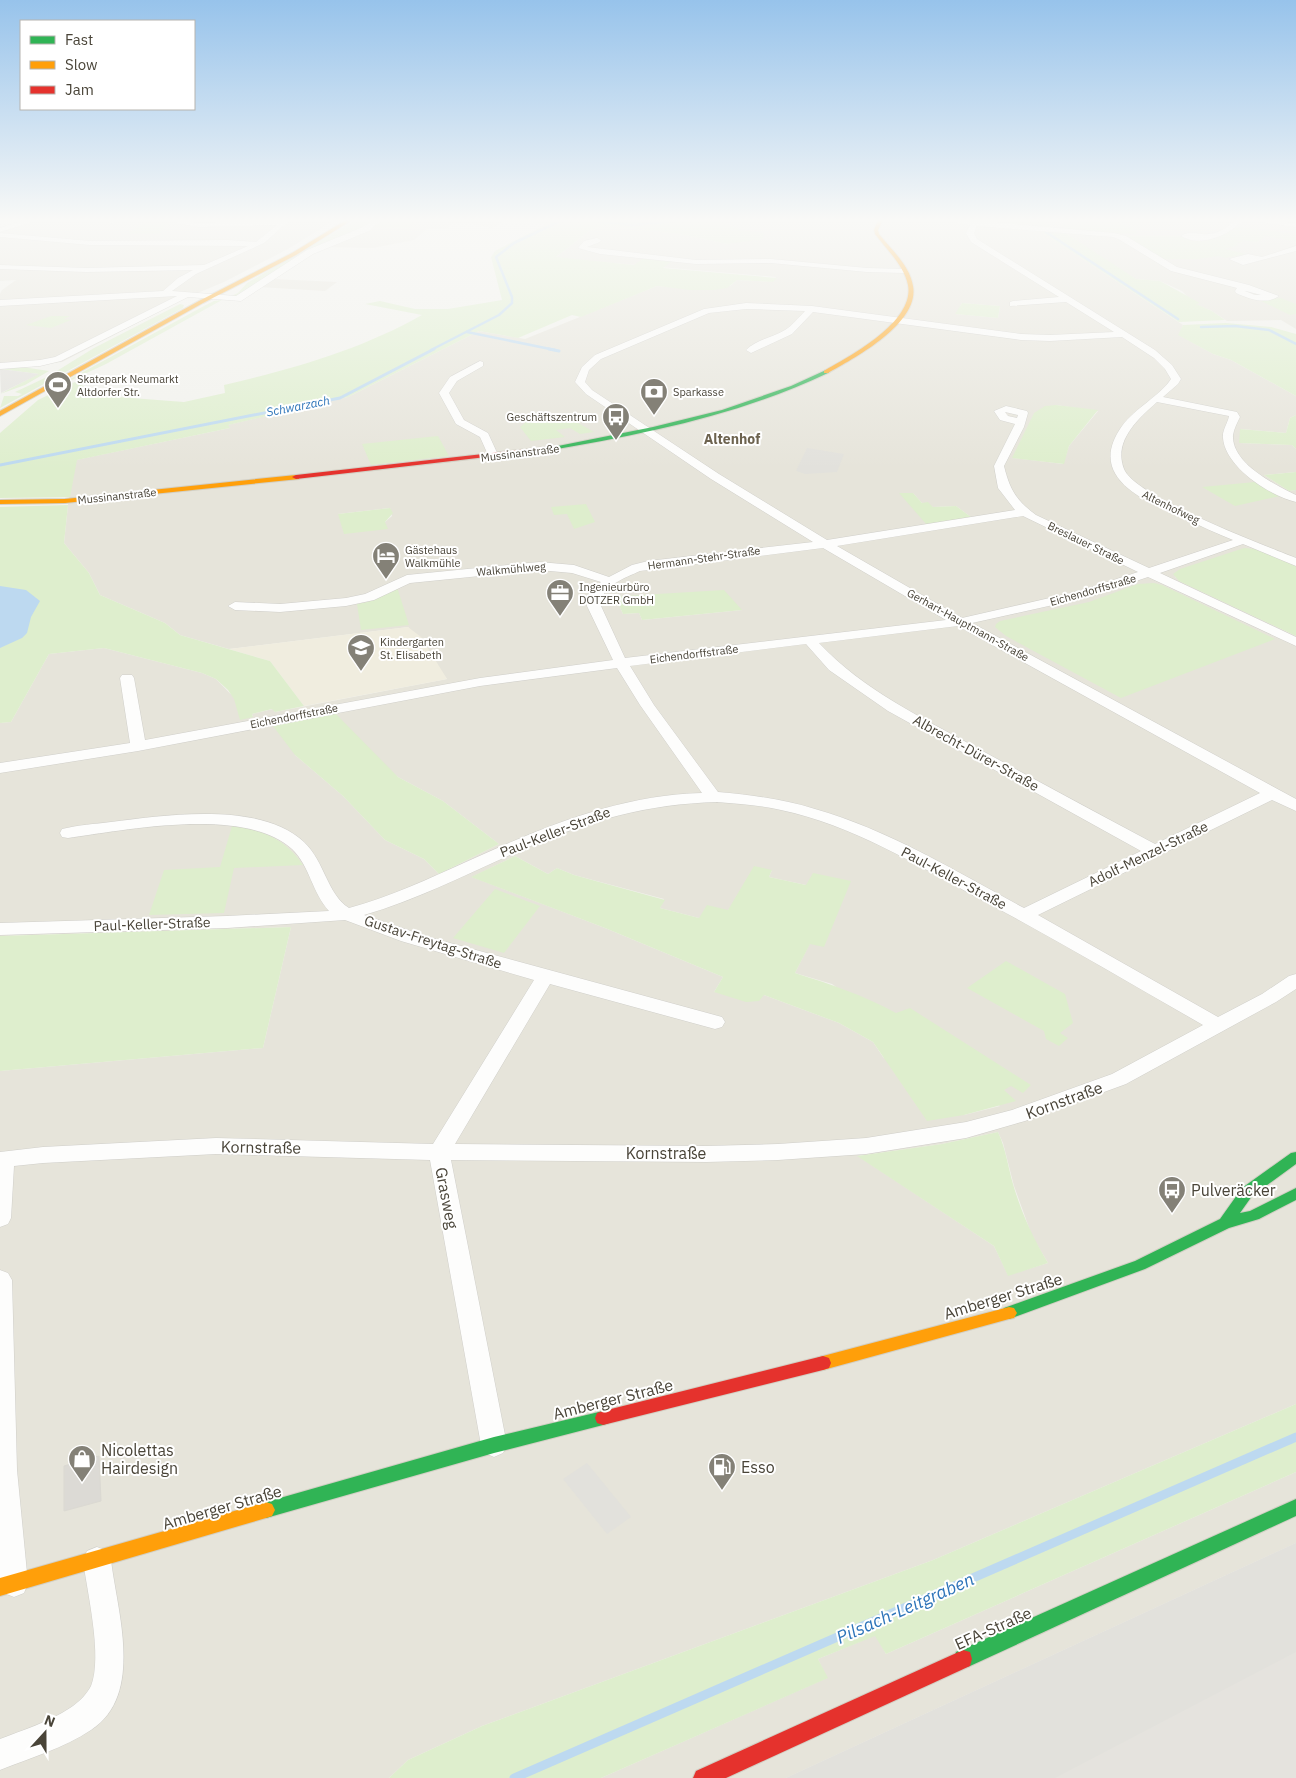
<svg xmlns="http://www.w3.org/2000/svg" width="1296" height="1778" viewBox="0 0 1296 1778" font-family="'IBM Plex Sans',sans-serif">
<rect width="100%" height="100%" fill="#f2f2ed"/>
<g fill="#e6e4da" fill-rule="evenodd">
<polygon points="13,220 275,221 335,220 288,249 224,282 188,297 62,362 0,367 0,294 2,290 16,280 0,281 0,228 21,222"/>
<polygon points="414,220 508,220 492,228 473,224 453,223 447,229 427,229 414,240 373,248 323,247 371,227 408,228"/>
<path d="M719,220H942L995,228L1040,231L1183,325L1179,335L1213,354L1231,360L1296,396V415L1290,418L1286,433L1241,429L1240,443L1292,445L1296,449V472L1264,475L1289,491L1296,490V565L1175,577L1296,636V1404L933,1560L482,1726L408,1760L389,1778H0V1071L263,1048L291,927L0,936V723L11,722L49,654L104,648L202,673L216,679L253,717L252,714L273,709L275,712L447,679L408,627L229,649L180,635L165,623L100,595L89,573L64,543L68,505L76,460L230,428L227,425L348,397L479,331L525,339L657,286L702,290L730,286L737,280L773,282L776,277L555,258L588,232L604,225L680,234L728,244L740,230ZM962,303L1000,306L998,318L956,314ZM1056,405L1098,411L1069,446L1063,464L1013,458L1034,414ZM1203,487L1279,495L1235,505ZM913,493L922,503L933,507L956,506L971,517L927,525ZM390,508L392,516L385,522L338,514ZM619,605L742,610L642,620L639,613L623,614ZM295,755L387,768L398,777L443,801L499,844L439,874L424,859L385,840L343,796ZM515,856L548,874L557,868L574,875L664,899L660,908L699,918L728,910L772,870L769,877L806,885L810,943L795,973L832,984L1000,1106L964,1115L883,1057L873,1042L839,1023L764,995L714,992L723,977L605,928L472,877ZM998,1132L1003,1143L1014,1186L1032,1236L1048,1263L1008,1275L994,1246L858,1156L942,1144Z"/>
<polygon points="1041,220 1066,221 1057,223 1128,226 1116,220 1261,220 1296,225 1296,329 1281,320 1227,321 1212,311 1195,304 1182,291 1160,281 1136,279 1120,271 1064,232"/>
<polygon points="273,279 337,282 325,291 259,287"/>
<polygon points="1296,1472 1296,1543 786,1778 601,1778 827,1678 818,1659 876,1635 886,1654"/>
</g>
<polygon fill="#e5e3de" points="1296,1543 1296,1778 786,1778"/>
<polygon fill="#f0eddf" points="408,627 421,637 447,679 304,706 270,661 229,649"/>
<g fill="#deeecd">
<polygon points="356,220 375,220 350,234 325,242 237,296 231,296 238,293 247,283"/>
<polygon points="382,220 414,220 409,228 371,227"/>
<path d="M517,220H590L585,223L596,220H719L740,230L764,233L763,239L728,244L680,234L604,225L588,232L556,257L634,265L645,257L673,260L663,268L777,278L773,282L737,280L727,288L714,290H690L657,286L581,317L572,315L518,338L479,331L348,397L228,425L230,428L77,460L70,497L0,498V433L38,400L75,382L90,389L118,397L184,402L225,393L224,385C293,369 360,350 422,315L365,304L380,301L415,309H448L502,300L491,257L495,251L547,224Z"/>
<polygon points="961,220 1041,220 1059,230"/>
<polygon points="1064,220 1116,220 1136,231 1137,234 1072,231 1055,223 1063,223"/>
<polygon points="145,223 168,223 159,234 126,234"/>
<polygon points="1238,227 1296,234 1296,241 1266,236 1257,242 1212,237"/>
<polygon points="1040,231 1064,232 1136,279 1160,281 1200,303 1196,304 1212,311 1225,320 1179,322"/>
<polygon points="1124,236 1179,236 1190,240 1208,238 1244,241 1235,244 1239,245 1225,249 1246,254 1225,258 1219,256 1198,259 1164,259"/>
<polygon points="1281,298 1296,304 1296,314 1290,315 1259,300"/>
<polygon points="222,300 106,364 48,391 204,306 214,301"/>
<polygon points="962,303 1000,306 998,318 955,314"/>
<polygon points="180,304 184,305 183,308 0,408 4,396 18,396 22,394 15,392 47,377 94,348"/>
<polygon points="51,316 70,316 64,319 71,320 51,328 26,325"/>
<polygon points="1226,323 1271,327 1296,334 1296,396 1231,360 1213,354 1178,335 1183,325"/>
<polygon points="16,366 49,371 25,385 0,394 38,374 0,369 0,367"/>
<polygon points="1056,405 1098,410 1069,446 1064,464 1012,458 1034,413 1045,406"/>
<polygon points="1296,415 1296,449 1292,445 1239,443 1240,429 1286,433 1290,418"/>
<polygon points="566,416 594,432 580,434 570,428 556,430 565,437 531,441 520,427 526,422"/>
<polygon points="438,436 449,456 371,465 362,444"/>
<polygon points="1296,472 1296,490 1289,491 1264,475"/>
<polygon points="1255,482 1280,496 1235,506 1202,487"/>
<polygon points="899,493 913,493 922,503 928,502 933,507 956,506 971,517 927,525"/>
<polygon points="586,504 595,522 574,529 567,514 554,515 551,507"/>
<polygon points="68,505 64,543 89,573 100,595 165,623 180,635 270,661 304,706 275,712 272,709 252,714 253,717 240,720 234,699 228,690 216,679 202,673 104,648 49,654 11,722 0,723 0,507"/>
<polygon points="390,508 393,513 385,522 388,529 344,534 338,514"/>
<polygon points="1244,548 1255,549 1296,565 1296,636 1179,581 1173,574 1180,569"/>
<polygon points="1154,583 1162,585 1275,639 1121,698 1006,636 995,627 996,624 1000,621 1089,602 1138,584"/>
<polygon points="397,587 409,625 361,630 357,604 367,602"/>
<polygon points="724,590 742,610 642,620 639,613 623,614 619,605 606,606 607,597"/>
<polygon points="336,714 398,777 443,801 499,844 439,874 424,859 385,840 343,796 295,755 273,726"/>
<path d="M232,826C261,829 286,839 303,865L234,868L224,913L149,915L164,870L220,867Z"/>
<path d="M515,856L548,874L557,868L574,875L665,900L660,908L699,918L707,905L728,910L754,866L772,870L769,877L806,885L813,873L851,881L824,947L810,944L795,973C830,984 863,995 896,1013L910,1008L1031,1085L1023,1093L1011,1086L1004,1090L1016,1101L964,1115L927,1121L873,1042L839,1023L764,995L759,1001L746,1002L714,992L723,977L605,928L471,877Z"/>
<polygon points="495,889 540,906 504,953 453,938"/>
<polygon points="291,927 263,1048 0,1071 0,936"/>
<polygon points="1006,961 1065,994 1073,1023 1060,1033 1068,1038 1059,1046 1046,1039 1044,1031 967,988"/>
<path d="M998,1132C1006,1149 1008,1167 1013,1184C1021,1212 1033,1238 1048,1263L1008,1276L994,1246L857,1156L942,1144Z"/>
<polygon points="1296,1404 1296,1472 886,1654 875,1636 818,1659 828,1678 601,1778 389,1778 408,1760 482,1726 933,1560"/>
</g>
<g fill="#e2e1dc">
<polygon points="0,369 39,374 1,393"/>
<polygon points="807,448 844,454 837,472 805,474 796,471"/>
<polygon points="587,1463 631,1517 607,1534 563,1479"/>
<polygon points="1296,1543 1296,1652 1055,1778 786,1778"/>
</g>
<polygon fill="#bdd9f0" points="0,586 26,590 40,601 31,617 27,633 22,638 0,648"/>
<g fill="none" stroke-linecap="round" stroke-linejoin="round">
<g stroke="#bdd9f0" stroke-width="2.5">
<polyline points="587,220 632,225 685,220"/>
<polyline points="1046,232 1178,319"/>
<polyline points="1201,327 1235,326 1269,330 1296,344"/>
<polyline points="467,332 555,350"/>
<polyline points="431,350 499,315 512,303 512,297 496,257 514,243 562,220"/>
</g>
<g stroke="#bdd9f0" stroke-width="3">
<polyline points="549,349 559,351"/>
<polyline points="0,465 340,398 434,349"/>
</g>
<polyline stroke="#bdd9f0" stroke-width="9" points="514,1778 1296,1437"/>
</g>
<polygon fill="#dcdad5" stroke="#dbd9d2" points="99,1456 101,1501 64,1511 64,1466"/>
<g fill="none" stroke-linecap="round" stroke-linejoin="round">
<defs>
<g id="street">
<polygon points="25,220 38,220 0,232 0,228"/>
<polygon points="97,220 115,220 116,221 112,223"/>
<polygon points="290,220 264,243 196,274 172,291 236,296 307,250 363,227 374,220 382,220 369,231 313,254 241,301 188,297 61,361 40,366 0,369 0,363 40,360 55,357 177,296 0,306 0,300 163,291 178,278 193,270 86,272 0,269 0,265 86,268 204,265 248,246 90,245 0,237 0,233 90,241 228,240 256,242 277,225 199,227 176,223 180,221 199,223"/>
<path d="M946,220H970L1114,233L1126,236L1177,267L1249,285L1279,296C1266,305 1249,299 1236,293L1235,291L1237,288L1171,271L1120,240L1113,237L977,226L974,233L977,239L1155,350L1172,365L1181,379L1178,384L1163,397L1237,412L1240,417C1237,423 1234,429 1233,435C1231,463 1275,485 1296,495V502C1270,496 1225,467 1223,438C1222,430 1228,423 1229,416L1157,402C1138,419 1113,441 1124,469C1135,497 1264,545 1296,558V566L1243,544L1160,573L1296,637V646L1148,577L1089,597L972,623L1296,799V811L1272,800L1038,915L1218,1017L1262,994L1289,976L1296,974V989L1276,1002L1126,1084L1025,1121L966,1138L866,1154L778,1160L706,1162L451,1160L507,1445L503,1453L494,1457L485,1453L481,1445L430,1160L216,1154L43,1163L14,1166L11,1218L8,1224L0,1227V1152L43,1147L216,1138L433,1144L534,980L401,941L345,920L227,928L0,935V923L227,916L329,911C312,893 310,866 292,849C244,806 127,830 68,838L62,837L60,833L62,829C78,825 95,824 111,822C166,815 260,801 304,842C325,862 327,894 349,908C390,897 428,879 466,862C541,828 618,795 702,793L640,705L617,668L480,686L138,751L0,773V763L130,743L120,678L122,675H132L134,678L145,740L480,678L613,660L587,606C588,596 593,588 601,582L572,573L539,570L410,583L374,600L346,606L280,612L235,610L228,606L235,602L280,604L346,598L365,594L407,575L539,562L574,565L609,577L632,565L648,561L813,542L711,479L586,394L575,382L582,367L595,355L704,309L746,303L812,306L1021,334L1050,335L1114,332L1066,302L1010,306V302L1013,301L1059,297L971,242L966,233L970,225ZM1245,291H1246L1261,295H1255ZM746,309L805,311C799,317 792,326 785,330C772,338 757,339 746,350L751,353L792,334L813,312L1021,340L1050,341L1122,337L1154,358L1165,369L1171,379C1160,396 1135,408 1122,426C1085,478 1146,502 1184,518C1200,526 1216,533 1233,540L1149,568L1036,515C1016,500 1010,490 1004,466L1024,427L1028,413L1027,411L1006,406L994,411L1000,420L1015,424L994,466L998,488L1015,510L827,540L719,474L592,390L585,382L589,370L601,359L709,313ZM1005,412L1018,415L1017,418L1008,416ZM1023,516L1138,572L1080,591L962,618L837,546ZM823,548L946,620L625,658L601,606C600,586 625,578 640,571ZM958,626L1260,793L1155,844C1095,812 1036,780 977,748C921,717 863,690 819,643ZM806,644L829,670L888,711L1141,851L1024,908C957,872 889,830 815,809C783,799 751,795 718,792L654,705L630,666ZM717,802C739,804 760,805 781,810C852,825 915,864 978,898C1054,938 1128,982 1203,1025L1112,1074L1012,1110L966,1122L866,1138L778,1144L706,1146L455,1144L550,984L715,1029L722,1027L725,1022L722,1017L428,937L364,915C420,899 472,871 526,848C591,820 647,804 717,802Z"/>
<path d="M1235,220H1243C1230,235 1200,248 1181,236C1191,229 1199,236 1209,234C1219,233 1229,227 1235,220Z"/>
<polygon points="1258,220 1296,223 1296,227 1261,222"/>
<polygon points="597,238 601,240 600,242 587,247 696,260 771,259 867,268 904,269 908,271 904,273 867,272 771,263 696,264 600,254 578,248 584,241"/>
<polygon points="1296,246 1296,251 1243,265 1229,259 1248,254 1262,257"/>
<polygon points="480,361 483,362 483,366 457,381 449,393 464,420 488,433 499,457 494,460 489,457 480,437 456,424 439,393 450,377"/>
<polygon points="0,1270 8,1273 12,1280 17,1470 28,1583 24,1593 14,1597 4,1593 0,1583"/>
<path d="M97,1547L107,1551L111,1560C117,1611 145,1695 91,1730C64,1748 30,1758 0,1770V1739C23,1730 49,1722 70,1708C78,1703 87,1694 91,1686C103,1657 87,1592 83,1560L87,1551Z"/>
</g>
<g id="fast">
<path d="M826,370L829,372L828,373C737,416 644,434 546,451L543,449L653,427L722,410L791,386Z"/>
<polygon points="1296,1152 1296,1164 1252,1196 1240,1213 1250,1211 1296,1188 1296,1200 1259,1219 1229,1228 1145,1269 1009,1319 1004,1318 1001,1313 1004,1308 1135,1261 1220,1219 1242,1188 1291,1153"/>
<polygon points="603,1411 609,1413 611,1418 609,1423 603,1425 494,1453 266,1518 260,1516 257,1510 260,1504 266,1502 494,1437"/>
<polygon points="1296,1499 1296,1516 970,1666 963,1668 956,1666 954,1659 956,1652"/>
</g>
<g id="slow">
<polygon points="346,220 352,220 296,255 203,303 0,416 0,411 199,301 292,253"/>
<path d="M878,220H883L878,230L879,234C891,249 910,266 913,286C920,323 855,358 828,373H824V371C850,356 915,322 908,285C904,265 886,249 875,234L874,230Z"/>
<polygon points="296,475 299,475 299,479 65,503 0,504 0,500 65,499"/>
<polygon points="1009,1307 1014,1308 1017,1313 1014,1318 1009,1319 823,1370 817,1368 815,1363 817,1358 823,1356"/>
<polygon points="266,1502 272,1504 275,1510 272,1516 266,1518 0,1596 0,1578"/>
</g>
<g id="jam">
<polygon points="546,447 549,449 548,450 296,479 292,477 296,475"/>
<polygon points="823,1356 829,1358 831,1363 829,1368 823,1370 603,1425 597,1423 595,1418 597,1413 603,1411"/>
<polygon points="963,1650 970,1652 972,1659 970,1666 726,1778 693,1778 696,1771"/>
</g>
</defs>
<use href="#street" stroke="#d0cfca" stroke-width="1"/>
<use href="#fast" stroke="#d2cfc4" stroke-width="2"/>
<use href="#slow" stroke="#d2cfc4" stroke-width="2"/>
<use href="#jam" stroke="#d2cfc4" stroke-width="2"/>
<use href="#street" fill="#fdfdfc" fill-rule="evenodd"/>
<use href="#fast" fill="#30b455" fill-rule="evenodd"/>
<use href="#slow" fill="#ff9f0a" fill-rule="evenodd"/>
<use href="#jam" fill="#e5322d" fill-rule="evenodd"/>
</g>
<linearGradient id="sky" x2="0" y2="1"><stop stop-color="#97c3eb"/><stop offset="0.47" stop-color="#f9f9f7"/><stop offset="1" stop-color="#f9f9f7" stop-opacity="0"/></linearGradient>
<rect width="1296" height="469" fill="url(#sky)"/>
<defs>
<symbol id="stadium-pin" viewBox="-11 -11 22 30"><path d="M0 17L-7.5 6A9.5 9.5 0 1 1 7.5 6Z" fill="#848177" stroke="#fff"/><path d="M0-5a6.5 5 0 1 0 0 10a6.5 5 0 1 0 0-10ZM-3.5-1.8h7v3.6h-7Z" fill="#fff"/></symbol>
<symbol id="bank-pin" viewBox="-11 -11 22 30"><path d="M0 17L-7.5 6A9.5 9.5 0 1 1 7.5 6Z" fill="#848177" stroke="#fff"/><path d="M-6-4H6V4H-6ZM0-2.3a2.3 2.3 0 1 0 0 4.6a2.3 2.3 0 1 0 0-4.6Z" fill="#fff"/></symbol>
<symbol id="bus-pin" viewBox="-11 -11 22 30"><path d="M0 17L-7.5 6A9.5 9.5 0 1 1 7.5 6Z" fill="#848177" stroke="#fff"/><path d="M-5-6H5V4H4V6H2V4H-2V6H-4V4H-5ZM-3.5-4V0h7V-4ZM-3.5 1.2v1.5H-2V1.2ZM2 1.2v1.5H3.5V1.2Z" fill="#fff"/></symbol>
<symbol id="hotel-pin" viewBox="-11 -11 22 30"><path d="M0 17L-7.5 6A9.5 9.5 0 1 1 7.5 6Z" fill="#848177" stroke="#fff"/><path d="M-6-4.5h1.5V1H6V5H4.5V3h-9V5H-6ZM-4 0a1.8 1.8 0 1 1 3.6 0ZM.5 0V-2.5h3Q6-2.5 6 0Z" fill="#fff"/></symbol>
<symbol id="office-pin" viewBox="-11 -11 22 30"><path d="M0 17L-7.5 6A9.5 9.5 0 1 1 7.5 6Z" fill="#848177" stroke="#fff"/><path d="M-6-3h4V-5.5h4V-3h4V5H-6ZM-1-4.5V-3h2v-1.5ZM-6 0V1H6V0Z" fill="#fff"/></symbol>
<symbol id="school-pin" viewBox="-11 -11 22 30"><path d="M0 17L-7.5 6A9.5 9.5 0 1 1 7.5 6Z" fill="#848177" stroke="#fff"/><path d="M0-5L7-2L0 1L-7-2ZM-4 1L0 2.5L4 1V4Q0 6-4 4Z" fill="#fff"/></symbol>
<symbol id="shop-pin" viewBox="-11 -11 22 30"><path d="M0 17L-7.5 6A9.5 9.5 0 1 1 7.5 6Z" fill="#848177" stroke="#fff"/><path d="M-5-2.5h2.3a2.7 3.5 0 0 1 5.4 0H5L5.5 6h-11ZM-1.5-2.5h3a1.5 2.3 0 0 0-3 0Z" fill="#fff"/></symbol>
<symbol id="fuel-pin" viewBox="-11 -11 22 30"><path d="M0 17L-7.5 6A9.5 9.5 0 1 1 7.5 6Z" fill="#848177" stroke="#fff"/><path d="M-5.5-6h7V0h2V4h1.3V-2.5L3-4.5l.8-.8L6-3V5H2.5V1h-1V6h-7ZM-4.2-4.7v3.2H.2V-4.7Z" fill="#fff"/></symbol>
</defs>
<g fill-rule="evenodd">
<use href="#stadium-pin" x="42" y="369" width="32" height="43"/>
<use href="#bank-pin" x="638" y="376" width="32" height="43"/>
<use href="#bus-pin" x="600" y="401" width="32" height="43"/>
<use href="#hotel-pin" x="370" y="540" width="32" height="43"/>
<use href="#office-pin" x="544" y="577" width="32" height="43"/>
<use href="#school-pin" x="345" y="632" width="32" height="43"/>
<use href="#bus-pin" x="1156" y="1174" width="32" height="43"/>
<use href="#shop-pin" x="66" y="1443" width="32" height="43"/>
<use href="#fuel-pin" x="706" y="1451" width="32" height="43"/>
</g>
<g text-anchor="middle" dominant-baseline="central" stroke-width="4" stroke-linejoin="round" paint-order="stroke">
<g font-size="11" fill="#494438" stroke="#fff" text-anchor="start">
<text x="77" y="379">Skatepark Neumarkt<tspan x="77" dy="13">Altdorfer Str.</tspan></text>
<text x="673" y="392">Sparkasse</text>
<text x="597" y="417" text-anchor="end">Geschäftszentrum</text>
<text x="405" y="550">Gästehaus<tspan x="405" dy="13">Walkmühle</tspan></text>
<text x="579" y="587">Ingenieurbüro<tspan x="579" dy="13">DOTZER GmbH</tspan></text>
<text x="380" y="642">Kindergarten<tspan x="380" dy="13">St. Elisabeth</tspan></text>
</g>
<g font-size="11" fill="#494438" stroke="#fff">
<text transform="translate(520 453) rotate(-7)">Mussinanstraße</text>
<text transform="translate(117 496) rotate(-6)">Mussinanstraße</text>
<text transform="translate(1171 507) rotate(26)">Altenhofweg</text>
<text transform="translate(1086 543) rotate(26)">Breslauer Straße</text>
<text transform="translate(704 558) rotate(-8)">Hermann-Stehr-Straße</text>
<text transform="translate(511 569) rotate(-5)">Walkmühlweg</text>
<text transform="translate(1093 590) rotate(-16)">Eichendorffstraße</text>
<text transform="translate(968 625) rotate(29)">Gerhart-Hauptmann-Straße</text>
<text transform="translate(694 654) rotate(-7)">Eichendorffstraße</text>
<text transform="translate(294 716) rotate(-11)">Eichendorffstraße</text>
</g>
<g font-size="12" font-style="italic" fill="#2d74b9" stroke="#fff">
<text transform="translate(298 406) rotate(-11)">Schwarzach</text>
</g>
<g font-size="14" font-weight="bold" fill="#6d634f" stroke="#fff">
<text x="732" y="439">Altenhof</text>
</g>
<g font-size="14" fill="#494438" stroke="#fff">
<text transform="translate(976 753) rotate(29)">Albrecht-Dürer-Straße</text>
<text transform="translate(555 832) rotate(-21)">Paul-Keller-Straße</text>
<text transform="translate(1148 854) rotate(-26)">Adolf-Menzel-Straße</text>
<text transform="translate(954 878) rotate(28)">Paul-Keller-Straße</text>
<text transform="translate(152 924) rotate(-2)">Paul-Keller-Straße</text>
<text transform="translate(433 942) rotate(18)">Gustav-Freytag-Straße</text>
</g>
<g font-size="16" fill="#494438" stroke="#fff">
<text transform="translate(1064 1100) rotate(-20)">Kornstraße</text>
<text transform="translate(261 1147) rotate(1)">Kornstraße</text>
<text x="666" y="1153">Kornstraße</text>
<text transform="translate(447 1198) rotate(79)">Grasweg</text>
<text transform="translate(1003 1296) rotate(-17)">Amberger Straße</text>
<text transform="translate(613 1399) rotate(-14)">Amberger Straße</text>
<text transform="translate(222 1507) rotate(-16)">Amberger Straße</text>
<text transform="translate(993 1628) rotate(-24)">EFA-Straße</text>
</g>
<g font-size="16" fill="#494438" stroke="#fff" text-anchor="start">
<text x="1191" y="1190">Pulveräcker</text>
<text x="101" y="1450">Nicolettas<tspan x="101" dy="18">Hairdesign</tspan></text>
<text x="741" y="1467">Esso</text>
</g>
<g font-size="18" font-style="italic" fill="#2d74b9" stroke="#fff">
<text transform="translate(905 1608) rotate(-24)">Pilsach-Leitgraben</text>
</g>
</g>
<rect x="20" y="20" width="175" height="90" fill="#ffffff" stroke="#b6b4af"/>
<rect x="30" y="36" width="25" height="8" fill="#30b455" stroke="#b6b4af"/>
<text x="65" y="45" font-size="15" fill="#494438">Fast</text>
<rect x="30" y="61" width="25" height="8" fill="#ff9f0a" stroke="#b6b4af"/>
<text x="65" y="70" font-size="15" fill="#494438">Slow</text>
<rect x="30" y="86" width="25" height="8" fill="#e5322d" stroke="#b6b4af"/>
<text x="65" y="95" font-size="15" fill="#494438">Jam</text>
<g transform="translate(45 1733) rotate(21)" stroke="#ffffff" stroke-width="4" paint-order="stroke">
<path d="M0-4L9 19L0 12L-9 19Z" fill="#494438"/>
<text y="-8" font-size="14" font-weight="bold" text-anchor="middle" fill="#494438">N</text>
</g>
</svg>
